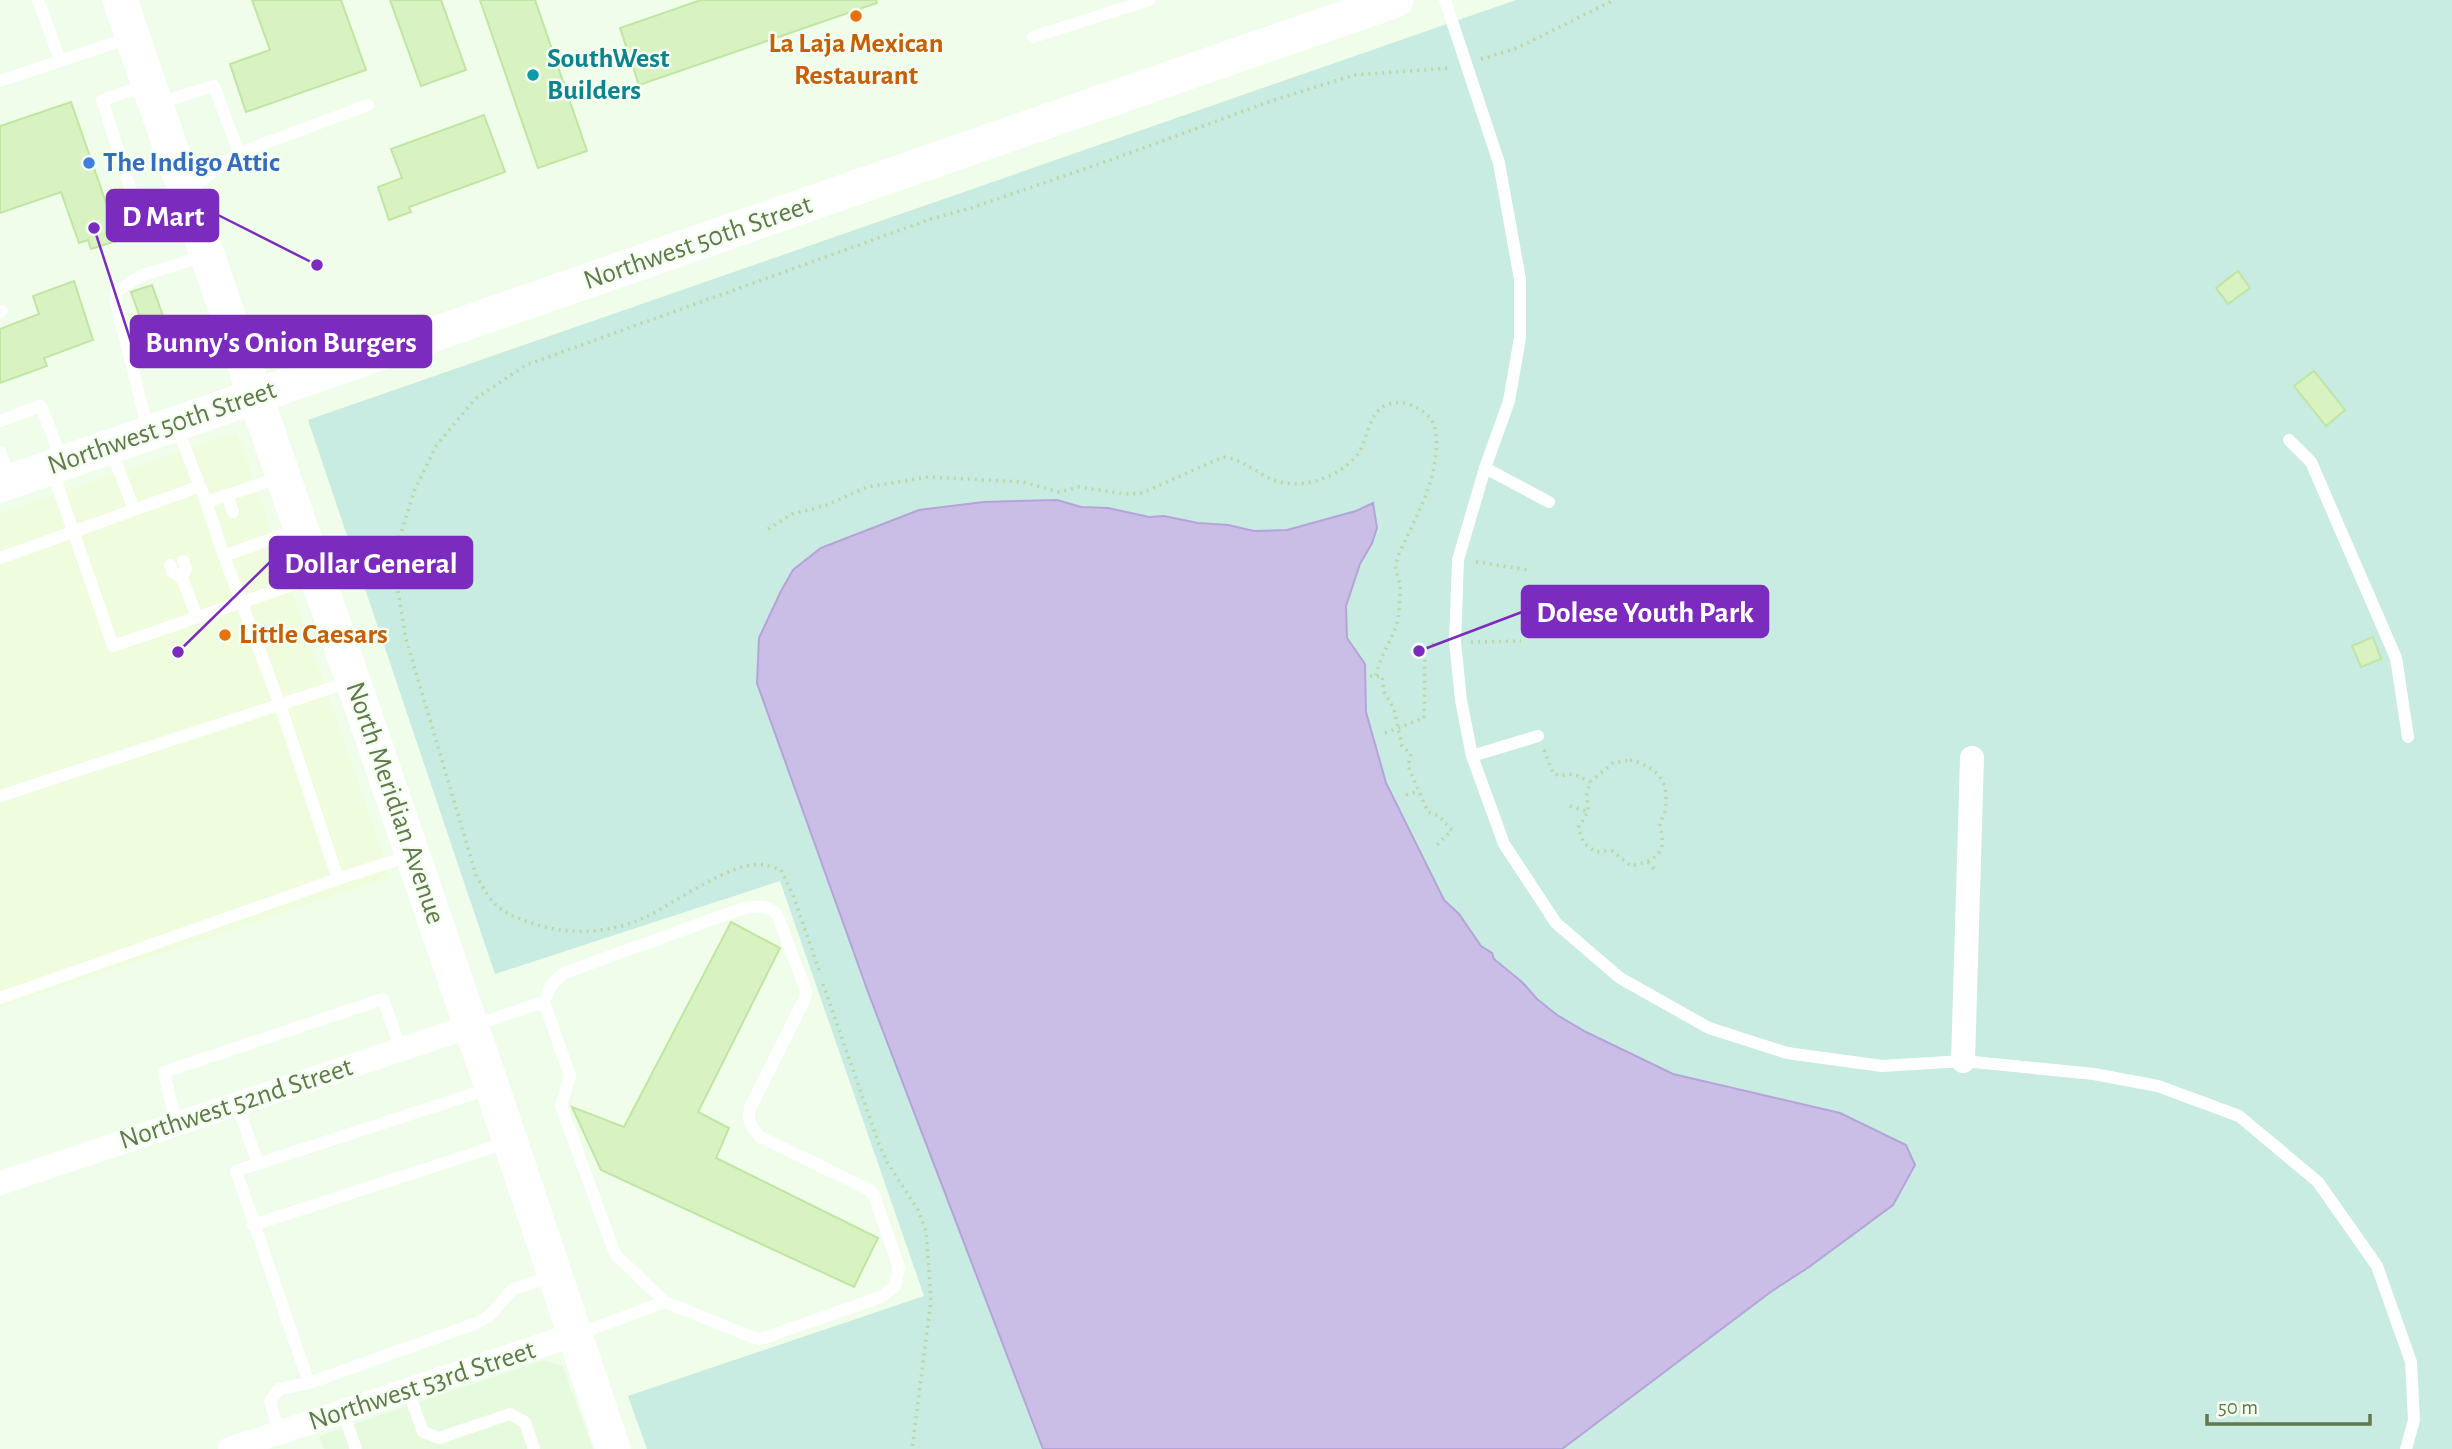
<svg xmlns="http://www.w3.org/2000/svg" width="2452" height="1449" viewBox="0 0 2452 1449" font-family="'Alegreya Sans',sans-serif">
<rect width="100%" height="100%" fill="#effdea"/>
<polygon fill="#e6fade" points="544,1360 563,1367 593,1449 324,1449 319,1436"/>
<polygon fill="#effdde" points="237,432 391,877 0,1007 0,513"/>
<polygon fill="#c8ebe2" points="1516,0 2452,0 2452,1449 647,1449 628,1396 924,1296 780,881 495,974 308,420"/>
<polygon fill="#cabee7" stroke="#b4a4d9" stroke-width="2" points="1057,500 1081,507 1108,508 1149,517 1164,516 1198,523 1228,525 1254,531 1287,530 1356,511 1373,503 1377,528 1372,543 1360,564 1346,606 1347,638 1365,664 1366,712 1386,783 1444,900 1459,914 1481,946 1492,953 1494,959 1523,983 1537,999 1557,1015 1586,1032 1673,1074 1840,1113 1906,1145 1915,1165 1893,1205 1809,1267 1772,1291 1562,1449 1043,1449 868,992 757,683 759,638 781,591 793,570 821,548 919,510 984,502"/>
<g fill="#d8f2c1" stroke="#c1e5a2" stroke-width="2">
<polygon points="252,0 341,0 366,70 246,112 230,64 270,50"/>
<polygon points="390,0 441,0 466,70 421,86"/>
<polygon points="480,0 535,0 587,151 538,168"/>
<polygon points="701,0 876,0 877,3 639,85 620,28"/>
<polygon points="71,102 119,240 91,249 88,240 79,243 61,192 0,213 0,126"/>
<polygon points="484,115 505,172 409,207 411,212 389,220 378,187 402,178 391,149"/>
<polygon points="2238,271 2250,288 2228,304 2216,288"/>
<polygon points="74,281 93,340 44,358 47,366 0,383 0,329 39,314 33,296"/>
<polygon points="152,285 170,336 149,343 131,292"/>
<polygon points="2314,371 2345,410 2326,426 2294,386"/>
<polygon points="2373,637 2381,659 2361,667 2352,646"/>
<polygon points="731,922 780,948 698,1112 729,1128 716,1158 878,1238 854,1287 601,1170 572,1107 624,1127"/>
</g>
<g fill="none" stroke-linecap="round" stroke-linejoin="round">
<g stroke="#bcd8a4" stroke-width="3.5" stroke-dasharray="2 5" stroke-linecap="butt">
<polyline points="1481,59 1517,48 1614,0"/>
<path d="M768,529L792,514L824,506L867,487L928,477L1023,482L1059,492L1079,487L1125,494L1142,493L1223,457C1240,459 1251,468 1265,476C1294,493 1337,480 1357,455C1367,442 1368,418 1381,408C1389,402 1402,401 1411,405C1434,415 1438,426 1436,451C1434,483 1421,506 1408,535C1404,544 1397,555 1396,565C1395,572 1399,579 1400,585C1401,590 1399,606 1399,612C1397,636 1380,652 1376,676"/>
<polyline points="1476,562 1529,570"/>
<polyline points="1471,642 1521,641"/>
<polyline points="1370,676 1382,676 1384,692 1394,709 1402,746 1411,754 1408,766 1428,812 1439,816 1452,830 1436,846"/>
<polyline points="1385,733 1424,718 1425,649 1434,643 1439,643"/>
<polyline points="1544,750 1553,773 1560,776 1574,774 1590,782"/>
<path d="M1630,760C1657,767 1670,781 1665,811C1664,816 1660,821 1660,826C1660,830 1662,833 1662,837C1665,857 1648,862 1631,866L1612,851L1596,852L1584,843L1578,828L1588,812L1587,794L1590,782L1613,763Z"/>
<polyline points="1406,795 1419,791"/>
<polyline points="1570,806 1588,812"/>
<polyline points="1648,862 1655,870"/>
<path d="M819,970L793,895L781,870C776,868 770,866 765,865C733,859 674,904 644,918C610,933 570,936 535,924C500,913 493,907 476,875L406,639L396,580L399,539L415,489L436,446L475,399L526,365L931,219L974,207L1116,158L1271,101L1354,75L1450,68"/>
<polyline points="823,984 879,1144 887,1162 918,1210 926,1231 931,1300 912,1449"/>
</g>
<g stroke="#fff" stroke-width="12">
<polyline points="38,0 60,60"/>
<polyline points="1445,0 1499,163 1520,279 1520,338 1509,401 1485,468 1458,560 1455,642 1461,700 1472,756 1504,844 1556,923 1620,978 1709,1028 1787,1053 1882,1066 1963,1061 2094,1074 2158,1086 2239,1116 2318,1182 2377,1266 2411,1362 2414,1420 2406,1449"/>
<polyline points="1033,37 1149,0"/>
<polyline points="0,81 132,37"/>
<polyline points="146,85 102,100 136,206 186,191 239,153 368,105"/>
<polyline points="159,103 214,86 239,153"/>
<polyline points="0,312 2,311"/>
<polyline points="0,421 41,406 63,462"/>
<polyline points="177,427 206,502 282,477"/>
<polyline points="148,430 116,303 116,292 140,276 207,255"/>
<polyline points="2289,440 2311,462 2396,658 2408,737"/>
<polyline points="110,448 134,509"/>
<polyline points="0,452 9,478"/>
<polyline points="1485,468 1549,502"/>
<polyline points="52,470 113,646 316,577"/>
<polyline points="227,495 233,512"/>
<polyline points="206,502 224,556"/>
<polyline points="0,558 198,487"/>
<polyline points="170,565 173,573 182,578 197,617"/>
<polyline points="182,578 186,568 183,561"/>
<polyline points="1472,756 1538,736"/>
<polyline points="0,796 349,682"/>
<polyline points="338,879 409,856"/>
<polyline points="0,998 338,879 280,705 224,556 299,529"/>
<polyline points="475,1025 544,1002"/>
<polyline points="237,1104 258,1164"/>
<polyline points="176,1124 164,1072 383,999 401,1050"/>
<polyline points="253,1225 509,1142"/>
<path d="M578,1334L665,1302L752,1337L761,1339L881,1297L895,1286L899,1268L875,1198L870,1190L760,1137C751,1127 747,1121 750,1108L805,998L806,991L777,914C765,904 755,906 741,909L564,973L552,984L544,1002L570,1076L561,1106L615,1254L665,1302"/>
<polyline points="309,1383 236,1171 491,1088"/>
<polyline points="408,1390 423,1432 439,1438 510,1414 525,1422 534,1449"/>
<polyline points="343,1412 356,1449"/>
<polyline points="279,1433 270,1401 279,1389 309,1383 477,1323 490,1315 513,1289 553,1276"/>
</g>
<g stroke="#fff" stroke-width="24">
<polyline points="1963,1061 1972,758"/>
<polyline points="0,1183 471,1026"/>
<polyline points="230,1449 573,1335"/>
</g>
<g stroke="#fff" stroke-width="35">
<polyline points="120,0 492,1087 613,1449"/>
<polyline points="0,485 1396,0"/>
</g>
</g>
<g fill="#e8710a" stroke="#f4fff1" stroke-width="2.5">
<circle cx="856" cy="16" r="7"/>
<circle cx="225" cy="635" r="7"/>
</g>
<circle fill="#0f9aa8" stroke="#f4fff1" stroke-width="2.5" cx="533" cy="75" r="7"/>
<circle fill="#3f7fe0" stroke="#f4fff1" stroke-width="2.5" cx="89" cy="163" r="7"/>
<g text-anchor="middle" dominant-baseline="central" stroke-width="5" stroke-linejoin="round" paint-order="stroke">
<g font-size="28" font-weight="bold" fill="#c56008" stroke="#f4fff1">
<text x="856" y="44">La Laja Mexican<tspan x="856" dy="32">Restaurant</tspan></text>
<text x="239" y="635" text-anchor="start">Little Caesars</text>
</g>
<g font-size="28" font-weight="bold" fill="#0d838f" stroke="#f4fff1" text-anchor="start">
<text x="547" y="59">SouthWest<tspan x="547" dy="32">Builders</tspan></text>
</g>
<g font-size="28" font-weight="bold" fill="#366cbe" stroke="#f4fff1" text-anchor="start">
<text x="103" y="163">The Indigo Attic</text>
</g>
<g font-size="28" fill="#62794c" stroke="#f4fff1">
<text transform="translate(698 243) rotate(-19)">Northwest 50th Street</text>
<text transform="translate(162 428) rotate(-19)">Northwest 50th Street</text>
<text transform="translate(395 803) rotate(71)">North Meridian Avenue</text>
<text transform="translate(236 1104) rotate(-18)">Northwest 52nd Street</text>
<text transform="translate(422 1386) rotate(-18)">Northwest 53rd Street</text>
</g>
</g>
<path fill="none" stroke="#7b2cbf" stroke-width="2.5" d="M317 265L218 215M94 228L131 342M178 652L270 562M1419 651L1522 612"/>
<g fill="#7b2cbf" stroke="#f4fff1" stroke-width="2.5">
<circle cx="317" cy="265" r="7"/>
<circle cx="94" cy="228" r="7"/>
<circle cx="178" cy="652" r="7"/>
<circle cx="1419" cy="651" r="7"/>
</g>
<g fill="#7b2cbf" stroke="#7b2cbf" stroke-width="2.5">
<rect x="107" y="190" width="111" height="51" rx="7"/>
<rect x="131" y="316" width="300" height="51" rx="7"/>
<rect x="270" y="537" width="202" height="51" rx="7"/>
<rect x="1522" y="586" width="246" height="51" rx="7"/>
</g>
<g font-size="30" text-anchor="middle" font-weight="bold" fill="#fff">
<text x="163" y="226">D Mart</text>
<text x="281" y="352">Bunny's Onion Burgers</text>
<text x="371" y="573">Dollar General</text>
<text x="1645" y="622">Dolese Youth Park</text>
</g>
<path d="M2207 1414v10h163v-10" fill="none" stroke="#62794c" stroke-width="3.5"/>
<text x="2218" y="1414" font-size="21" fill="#62794c" stroke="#f4fff1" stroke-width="5" paint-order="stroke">50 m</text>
</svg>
